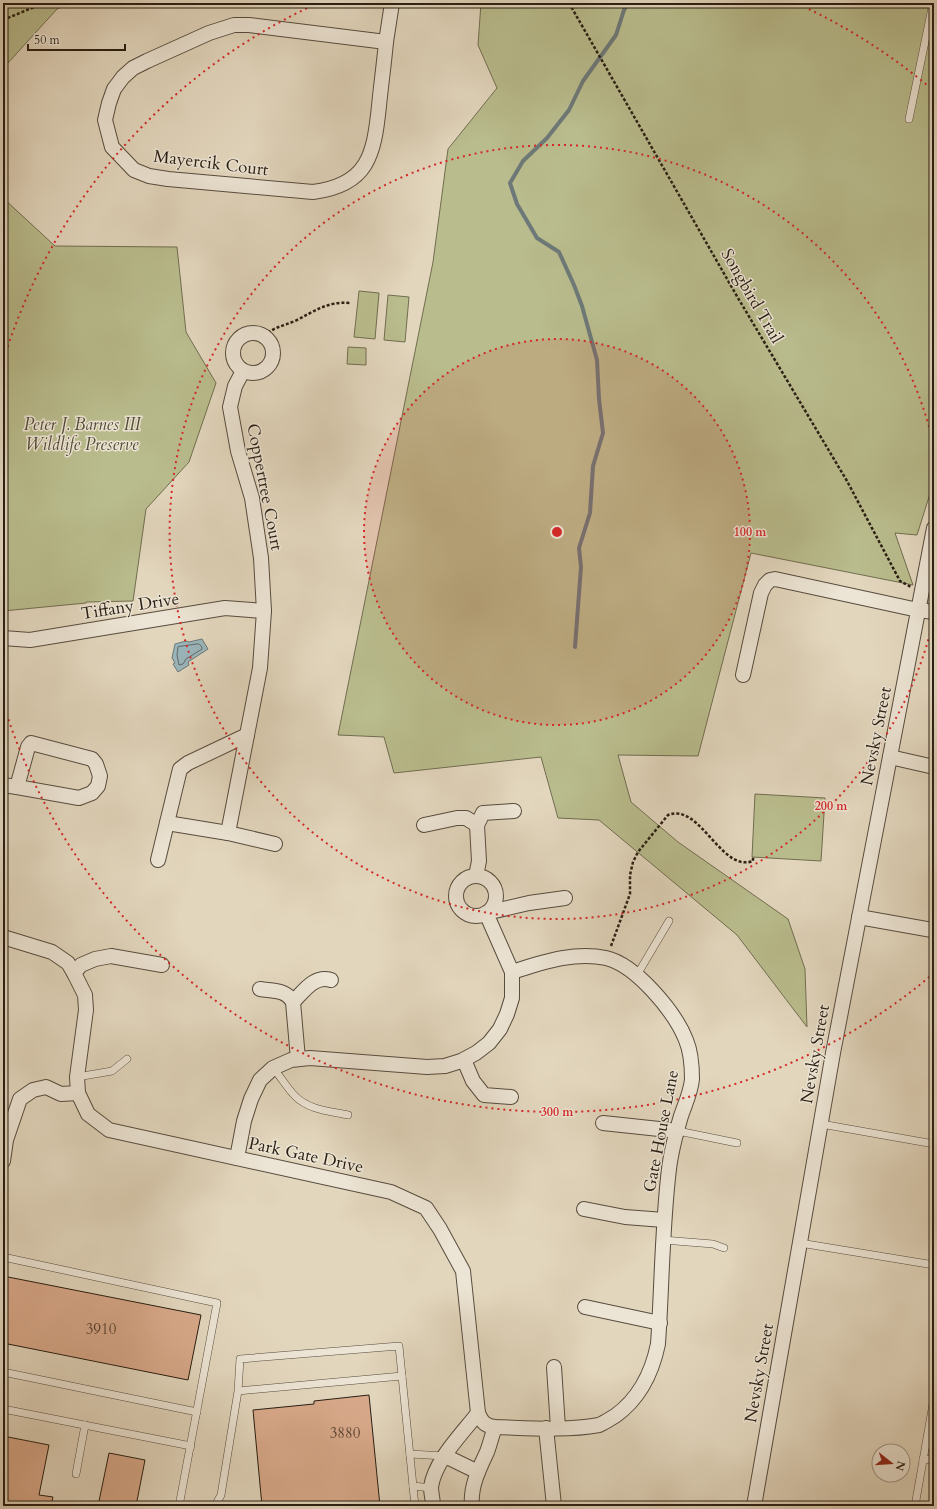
<svg xmlns="http://www.w3.org/2000/svg" width="937" height="1509" viewBox="0 0 937 1509" font-family="Cardo,serif">
<rect width="100%" height="100%" fill="#e2d6bd"/>
<filter id="stains"><feTurbulence type="fractalNoise" baseFrequency=".005" numOctaves="4"/><feColorMatrix values="0 0 0 0 .2 0 0 0 0 .09 0 0 0 0 .02 0 0 0 .5 -.17"/></filter>
<radialGradient id="worn" r=".72"><stop offset=".6" stop-color="#630" stop-opacity="0"/><stop offset="1" stop-color="#630" stop-opacity=".3"/></radialGradient>
<g fill="#b9bc8d" stroke="#716d50">
<polygon points="3,3 70,3 57,9 7,64 3,136"/>
<polygon points="481,3 934,3 934,481 917,535 895,533 913,585 751,553 698,756 618,755 631,802 678,842 788,919 805,969 807,1027 737,935 599,820 558,818 541,757 394,773 384,737 338,735 433,262 448,149 497,88 478,45"/>
<polygon points="3,198 55,246 177,247 186,332 216,383 189,462 146,509 133,601 86,602 86,603 3,611"/>
<polygon points="359,291 379,293 375,339 354,337"/>
<polygon points="388,295 409,297 405,342 384,340"/>
<polygon points="348,347 366,348 366,365 347,364"/>
<polygon points="755,794 825,798 821,861 752,857"/>
</g>
<polygon fill="#9ab6bc" stroke="#6d7978" points="202,639 208,649 188,662 189,665 178,672 173,664 175,663 172,658 175,644 186,641 189,642"/>
<g fill="none" stroke-linecap="round" stroke-linejoin="round">
<polygon stroke="#626a68" stroke-width="1" points="199,644 202,647 202,649 186,659 183,664 179,665 177,655 178,647"/>
<polyline stroke="#6d7978" stroke-width="4" points="575,647 581,567 579,548 590,513 593,466 603,433 599,399 597,360 582,306 574,285 559,252 537,238 517,204 510,183 523,161 547,138 569,110 583,81 616,35 624,10 628,3"/>
</g>
<g fill="#d8a98a" stroke="#291e13">
<polygon points="3,1276 201,1315 188,1380 3,1343"/>
<polygon points="369,1395 380,1506 262,1506 253,1410 314,1404 314,1401"/>
<polygon points="3,1436 49,1445 39,1495 53,1497 51,1506 3,1506 3,1488 7,1467 3,1466"/>
<polygon points="109,1453 145,1460 136,1506 98,1506"/>
</g>
<g fill="none" stroke-linecap="round" stroke-linejoin="round">
<defs>
<g id="service">
<polyline points="909,119 933,3"/>
<polyline points="637,975 669,921"/>
<path d="M273,1068C281,1077 287,1088 295,1096C309,1110 329,1111 348,1115"/>
<polyline points="77,1077 112,1071 127,1059"/>
<polyline points="821,1124 934,1144"/>
<polyline points="678,1131 737,1143"/>
<polyline points="663,1240 713,1244 724,1248"/>
<polyline points="800,1243 934,1265"/>
<polyline points="3,1257 217,1303 179,1506"/>
<polyline points="3,1372 197,1412"/>
<polyline points="402,1376 415,1506"/>
<polyline points="3,1409 191,1446"/>
<polyline points="410,1454 445,1456"/>
<polyline points="923,1459 934,1460"/>
<polyline points="76,1474 85,1425"/>
<polyline points="413,1486 431,1488"/>
<polyline points="215,1506 221,1495 238,1391 240,1359 399,1346 402,1376 238,1391"/>
<polyline points="915,1506 934,1398"/>
</g>
<g id="minor">
<path d="M234,25H249L386,42C384,64 381,85 379,106C374,155 368,185 313,192L168,179L149,176L134,170L112,147L105,120L109,103L114,89L123,77L133,68L147,61L209,33Z"/>
<polyline points="386,42 392,3"/>
<circle cx="253" cy="353" r="20"/>
<polyline points="3,638 30,640 225,608 264,611"/>
<polyline points="743,675 761,593 765,585 770,580 775,579 918,610 934,612"/>
<polygon points="31,743 92,759 96,764 100,776 98,786 92,793 79,798 17,787 28,747"/>
<polyline points="890,757 934,767"/>
<polyline points="3,785 17,787"/>
<polyline points="167,823 228,833 275,844"/>
<polyline points="424,825 457,818 466,818 477,825"/>
<polyline points="228,833 260,668 264,611 261,558 252,498 238,451 230,407 235,386 243,371"/>
<polyline points="158,860 180,769 188,763 247,735"/>
<circle cx="476" cy="896" r="20"/>
<polyline points="476,876 479,861 477,825 483,813 514,811"/>
<polyline points="859,917 932,930"/>
<path d="M3,937L52,952L68,963L74,973L85,995L86,1010L77,1077L78,1093L88,1114L109,1130L391,1192L426,1208L440,1229L463,1271L478,1413C482,1422 485,1426 495,1427C529,1428 565,1431 599,1425C604,1423 610,1419 615,1416C639,1399 652,1373 658,1344C662,1286 662,1227 669,1169C671,1152 676,1133 681,1116C685,1104 691,1092 692,1079C692,1066 691,1052 686,1040C675,1012 636,965 606,958C574,951 541,963 512,972"/>
<polyline points="74,973 81,965 95,959 111,956 162,965"/>
<path d="M260,989C272,991 286,989 293,1002L298,1059"/>
<path d="M293,1002C304,991 314,975 331,980"/>
<polyline points="464,1060 473,1081 484,1095 511,1097"/>
<polyline points="603,1123 678,1131"/>
<polyline points="237,1158 244,1121 251,1099 260,1080 273,1068 291,1060 310,1058 427,1067 445,1066 461,1061 476,1053 489,1043 500,1029 507,1014 512,998 512,972 486,913 529,903 565,898"/>
<polyline points="3,1161 6,1140 20,1099 33,1090 46,1087 61,1094 78,1093"/>
<polyline points="584,1209 625,1217 664,1220"/>
<polyline points="585,1307 660,1323"/>
<polyline points="554,1367 558,1428"/>
<polyline points="546,1428 554,1506"/>
<polyline points="445,1456 478,1472"/>
<path d="M433,1506C433,1500 431,1493 431,1487C435,1460 462,1434 478,1413"/>
<path d="M472,1506C470,1487 479,1469 487,1452C490,1444 492,1435 495,1427"/>
<polyline points="754,1506 833,1053 934,528"/>
</g>
</defs>
<use href="#service" stroke="#574c3e" stroke-width="8"/>
<use href="#minor" stroke="#574c3e" stroke-width="16"/>
<g stroke="#291e13" stroke-width="2.5" stroke-dasharray="3 2" stroke-linecap="butt">
<polyline points="569,3 738,298 847,481 900,581 911,587"/>
<polyline points="3,20 44,3"/>
<path d="M264,336C274,327 283,326 295,321C315,311 327,301 351,303"/>
<path d="M611,946L630,894V875L633,862L638,852L668,815C700,802 721,873 753,861V857"/>
</g>
<use href="#service" stroke="#ece4d4" stroke-width="7"/>
<use href="#minor" stroke="#ece4d4" stroke-width="14"/>
</g>
<circle cx="557" cy="532" r="193" fill="#d62828" fill-opacity=".12"/>
<g fill="none" stroke="#d62828" stroke-width="2" stroke-dasharray="2 4">
<circle cx="557" cy="532" r="193"/>
<path d="M933 622A387 387 0 1 1 933 442"/>
<path d="M934 973A580 580 0 0 1 4 706M4 358A580 580 0 0 1 316 4M798 4A580 580 0 0 1 934 91"/>
</g>
<g text-anchor="middle" dominant-baseline="central" stroke-width="3" stroke-linejoin="round" paint-order="stroke">
<g font-size="15" fill="#554131">
<text x="101" y="1329">3910</text>
<text x="345" y="1433">3880</text>
</g>
<g font-size="17" fill="#291e13" stroke="#ece4d4">
<text transform="translate(211 163) rotate(7)">Mayercik Court</text>
<text transform="translate(752 296) rotate(60)">Songbird Trail</text>
<text transform="translate(265 487) rotate(79)">Coppertree Court</text>
<text transform="translate(130 606) rotate(-9)">Tiffany Drive</text>
<text transform="translate(876 736) rotate(-79)">Nevsky Street</text>
<text transform="translate(815 1054) rotate(-80)">Nevsky Street</text>
<text transform="translate(661 1131) rotate(-79)">Gate House Lane</text>
<text transform="translate(306 1155) rotate(12)">Park Gate Drive</text>
<text transform="translate(759 1373) rotate(-80)">Nevsky Street</text>
</g>
<g font-size="17" font-style="italic" fill="#544d38" stroke="#ece4d4">
<text x="82" y="424">Peter J. Barnes III<tspan x="82" dy="20">Wildlife Preserve</tspan></text>
</g>
</g>
<circle cx="557" cy="532" r="6" fill="#d62828" stroke="#ece4d4" stroke-width="2"/>
<g font-size="12" text-anchor="middle" font-weight="bold" fill="#d62828" stroke="#ece4d4" stroke-width="3" stroke-linejoin="round" paint-order="stroke">
<text x="750" y="536">100 m</text>
<text x="831" y="810">200 m</text>
<text x="557" y="1116">300 m</text>
</g>
<rect width="937" height="1509" fill="none" stroke="#e2d6bd" stroke-width="16"/>
<rect x="4" y="4" width="929" height="1501" fill="none" stroke="#291e13" stroke-width="2"/>
<rect x="8" y="8" width="921" height="1493" fill="none" stroke="#291e13"/>
<g transform="translate(891 1463) rotate(107)"><circle r="19" fill="#ece4d4" stroke="#9e9587"/>
<path d="M0-3L7 15L0 10L-7 15Z" fill="#8f2418"/>
<text y="-6" font-size="11" font-weight="bold" text-anchor="middle" fill="#291e13">N</text>
</g>
<path d="M28 44v6h97v-6" fill="none" stroke="#291e13" stroke-width="2"/>
<text x="34" y="44" font-size="12" fill="#291e13" stroke="#ece4d4" stroke-width="3" paint-order="stroke">50 m</text>
<rect width="100%" height="100%" filter="url(#stains)"/>
<rect width="100%" height="100%" fill="url(#worn)"/>
</svg>
